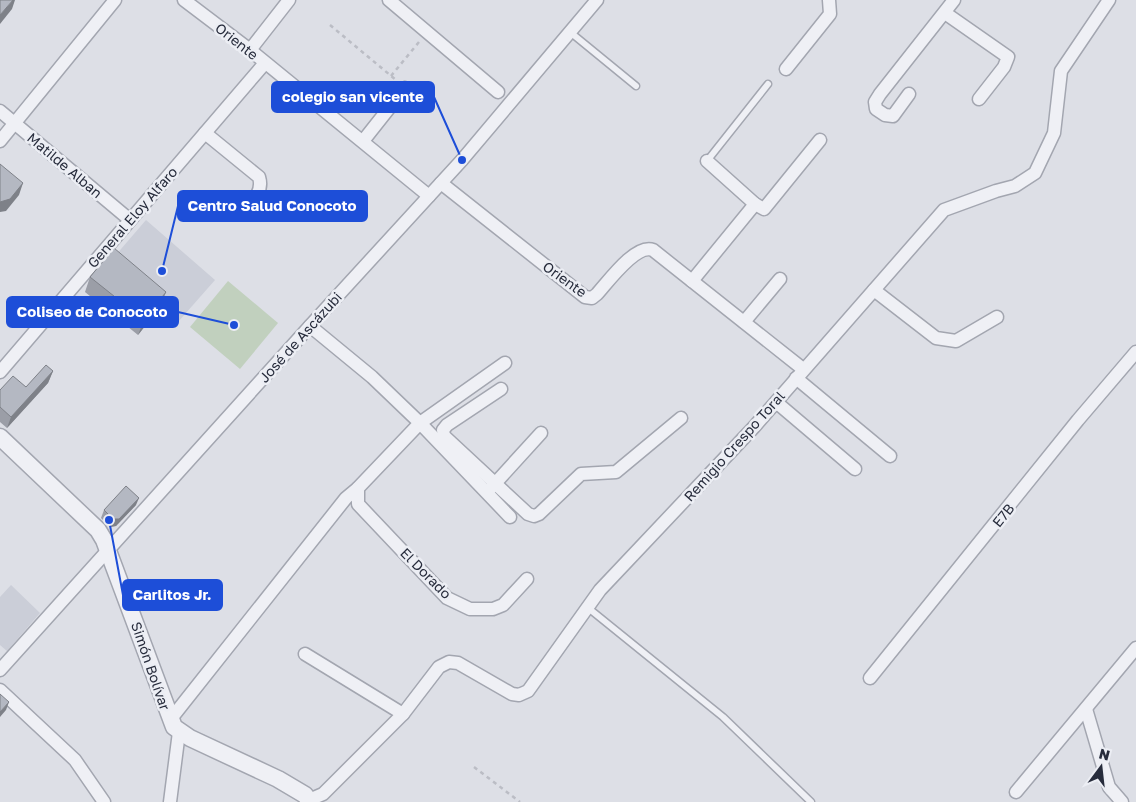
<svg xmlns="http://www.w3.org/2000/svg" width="1136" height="802" viewBox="0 0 1136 802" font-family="'Golos Text',sans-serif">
<rect width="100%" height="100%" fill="#dddfe6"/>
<g fill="#cbced8">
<polygon points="146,220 215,280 178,322 109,263"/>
<polygon points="11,585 40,613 7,651 0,645 0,597"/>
</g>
<polygon fill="#c1d0be" points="228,281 278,323 240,369 190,327"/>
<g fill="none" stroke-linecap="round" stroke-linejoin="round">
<defs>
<g id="service">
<polyline points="570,32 636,86"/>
<polyline points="707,161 768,84"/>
<polyline points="587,607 723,717 811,802"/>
</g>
<g id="minor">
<polyline points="184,0 250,50 429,196"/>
<polyline points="389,0 498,92"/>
<polyline points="945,13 1008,57 1004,67 979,99"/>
<polyline points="250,50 289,0"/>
<polyline points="786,69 830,14 829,0"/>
<polyline points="909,94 893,116 885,115 876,109 875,102 880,94 954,0"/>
<polyline points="0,111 130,220"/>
<path d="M205,133L259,177C264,193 251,202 241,213"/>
<polyline points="0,141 115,0"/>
<polyline points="363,141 405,88"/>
<polyline points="707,161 755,204 764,209 820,140"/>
<path d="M441,183L585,297L592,298L597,294C608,282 636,243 653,250L803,369"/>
<polyline points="692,281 755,204"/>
<polyline points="874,290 936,338 956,341 997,317"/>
<polyline points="744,322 780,279"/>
<polyline points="310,326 372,377 420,423 510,517"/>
<polyline points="505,363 420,423 358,488 358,504 447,598 470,609 493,609 503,605 527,579"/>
<polyline points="0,372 265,63"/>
<polyline points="796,378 890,456"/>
<polyline points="501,389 447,425 443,430 444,436 528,514 534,516 539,514 581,474 616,472 681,418"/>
<polyline points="776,402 855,469"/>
<polyline points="490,489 541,433"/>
<polyline points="305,654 403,714"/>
<polyline points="0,670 310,326 462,160 597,0"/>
<polyline points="870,678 1078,420 1136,352"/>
<polyline points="0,690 75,760 104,802"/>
<polyline points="1086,709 1109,787 1122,802"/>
<polyline points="170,720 346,498 358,488"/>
<polyline points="1016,792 1136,648"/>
<polyline points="309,800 323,794 403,714 439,667 449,662 458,663 512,694 519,695 528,691 600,590 754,427 944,210 996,191 1015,186 1035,173 1054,133 1061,71 1109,0"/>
<polyline points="170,802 179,732"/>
</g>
<polyline id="tertiary" points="0,437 98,530 104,540 174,727 190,738 278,779 305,795 310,802"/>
</defs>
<use href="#service" stroke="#a3a6b0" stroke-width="9"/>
<use href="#minor" stroke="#a3a6b0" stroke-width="15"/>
<use href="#tertiary" stroke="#a3a6b0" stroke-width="19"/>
<g stroke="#bbbdc5" stroke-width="2.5" stroke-dasharray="4 4" stroke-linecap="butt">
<polyline points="330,25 396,80"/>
<polyline points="391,76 419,42"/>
<polyline points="474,767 520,802"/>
</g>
<use href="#service" stroke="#eff0f5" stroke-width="6"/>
<use href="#minor" stroke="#eff0f5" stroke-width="12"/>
<use href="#tertiary" stroke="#eff0f5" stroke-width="16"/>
</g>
<g fill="#9b9ea7">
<polygon points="90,277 160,307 138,335 85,292"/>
<polygon points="53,371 48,383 7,428 0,422 0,390 26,387"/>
<polygon points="136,505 116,526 110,527 101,518 104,510"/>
</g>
<g fill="#7e8188">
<polygon points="13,0 15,0 12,9 0,24 0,15"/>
<polygon points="23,183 19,195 6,211 0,212 0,202"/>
<polygon points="166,292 160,307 138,335 144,320"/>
<polygon points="53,371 48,383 7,428 11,417"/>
<polygon points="139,498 136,505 116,526 110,527 113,519"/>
<polygon points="9,702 6,710 0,717 0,712"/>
</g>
<g fill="#b4b8c2" stroke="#7e8188">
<polygon points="0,0 13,0 0,15"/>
<polygon points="0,164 23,183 10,199 0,202"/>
<polygon points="114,248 166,292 144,320 90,277"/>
<polygon points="46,365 53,371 11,417 0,407 0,390 13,376 26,387"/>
<polygon points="126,486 139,498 119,519 113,519 104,510"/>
<polygon points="0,694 9,702 0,712"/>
</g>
<g text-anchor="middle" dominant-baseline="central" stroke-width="5" stroke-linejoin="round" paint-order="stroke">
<g font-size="14" fill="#272c3c" stroke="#eceef4">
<text transform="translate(237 41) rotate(38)">Oriente</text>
<text transform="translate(65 165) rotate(40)">Matilde Alban</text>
<text transform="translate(132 217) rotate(-49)">General Eloy Alfaro</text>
<text transform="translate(565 279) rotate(36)">Oriente</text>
<text transform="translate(300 337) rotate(-48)">José de Ascázubi</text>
<text transform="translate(734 446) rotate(-48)">Remigio Crespo Toral</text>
<text transform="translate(1003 515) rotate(-51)">E7B</text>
<text transform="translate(426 573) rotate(45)">El Dorado</text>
<text transform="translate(151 666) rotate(71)">Simón Bolívar</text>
</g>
</g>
<path fill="none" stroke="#1d4ed8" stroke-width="2" d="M462 160L434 97M162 271L178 206M234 325L178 312M109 520L123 595"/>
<g fill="#1d4ed8" stroke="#eceef4" stroke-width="2">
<circle cx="462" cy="160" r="5"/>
<circle cx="162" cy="271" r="5"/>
<circle cx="234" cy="325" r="5"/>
<circle cx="109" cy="520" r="5"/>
</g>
<g fill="#1d4ed8" stroke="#1d4ed8" stroke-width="2">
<rect x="272" y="82" width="162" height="30" rx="5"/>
<rect x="178" y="191" width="189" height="30" rx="5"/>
<rect x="7" y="297" width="171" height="30" rx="5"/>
<rect x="123" y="580" width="99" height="30" rx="5"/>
</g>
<g font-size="15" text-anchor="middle" font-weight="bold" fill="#fff">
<text x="353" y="102">colegio san vicente</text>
<text x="272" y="211">Centro Salud Conocoto</text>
<text x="92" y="317">Coliseo de Conocoto</text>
<text x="172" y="600">Carlitos Jr.</text>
</g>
<g transform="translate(1101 767) rotate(15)" stroke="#eceef4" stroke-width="4" paint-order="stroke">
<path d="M0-4L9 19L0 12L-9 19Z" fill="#272c3c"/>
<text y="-8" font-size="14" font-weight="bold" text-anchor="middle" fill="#272c3c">N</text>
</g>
</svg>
